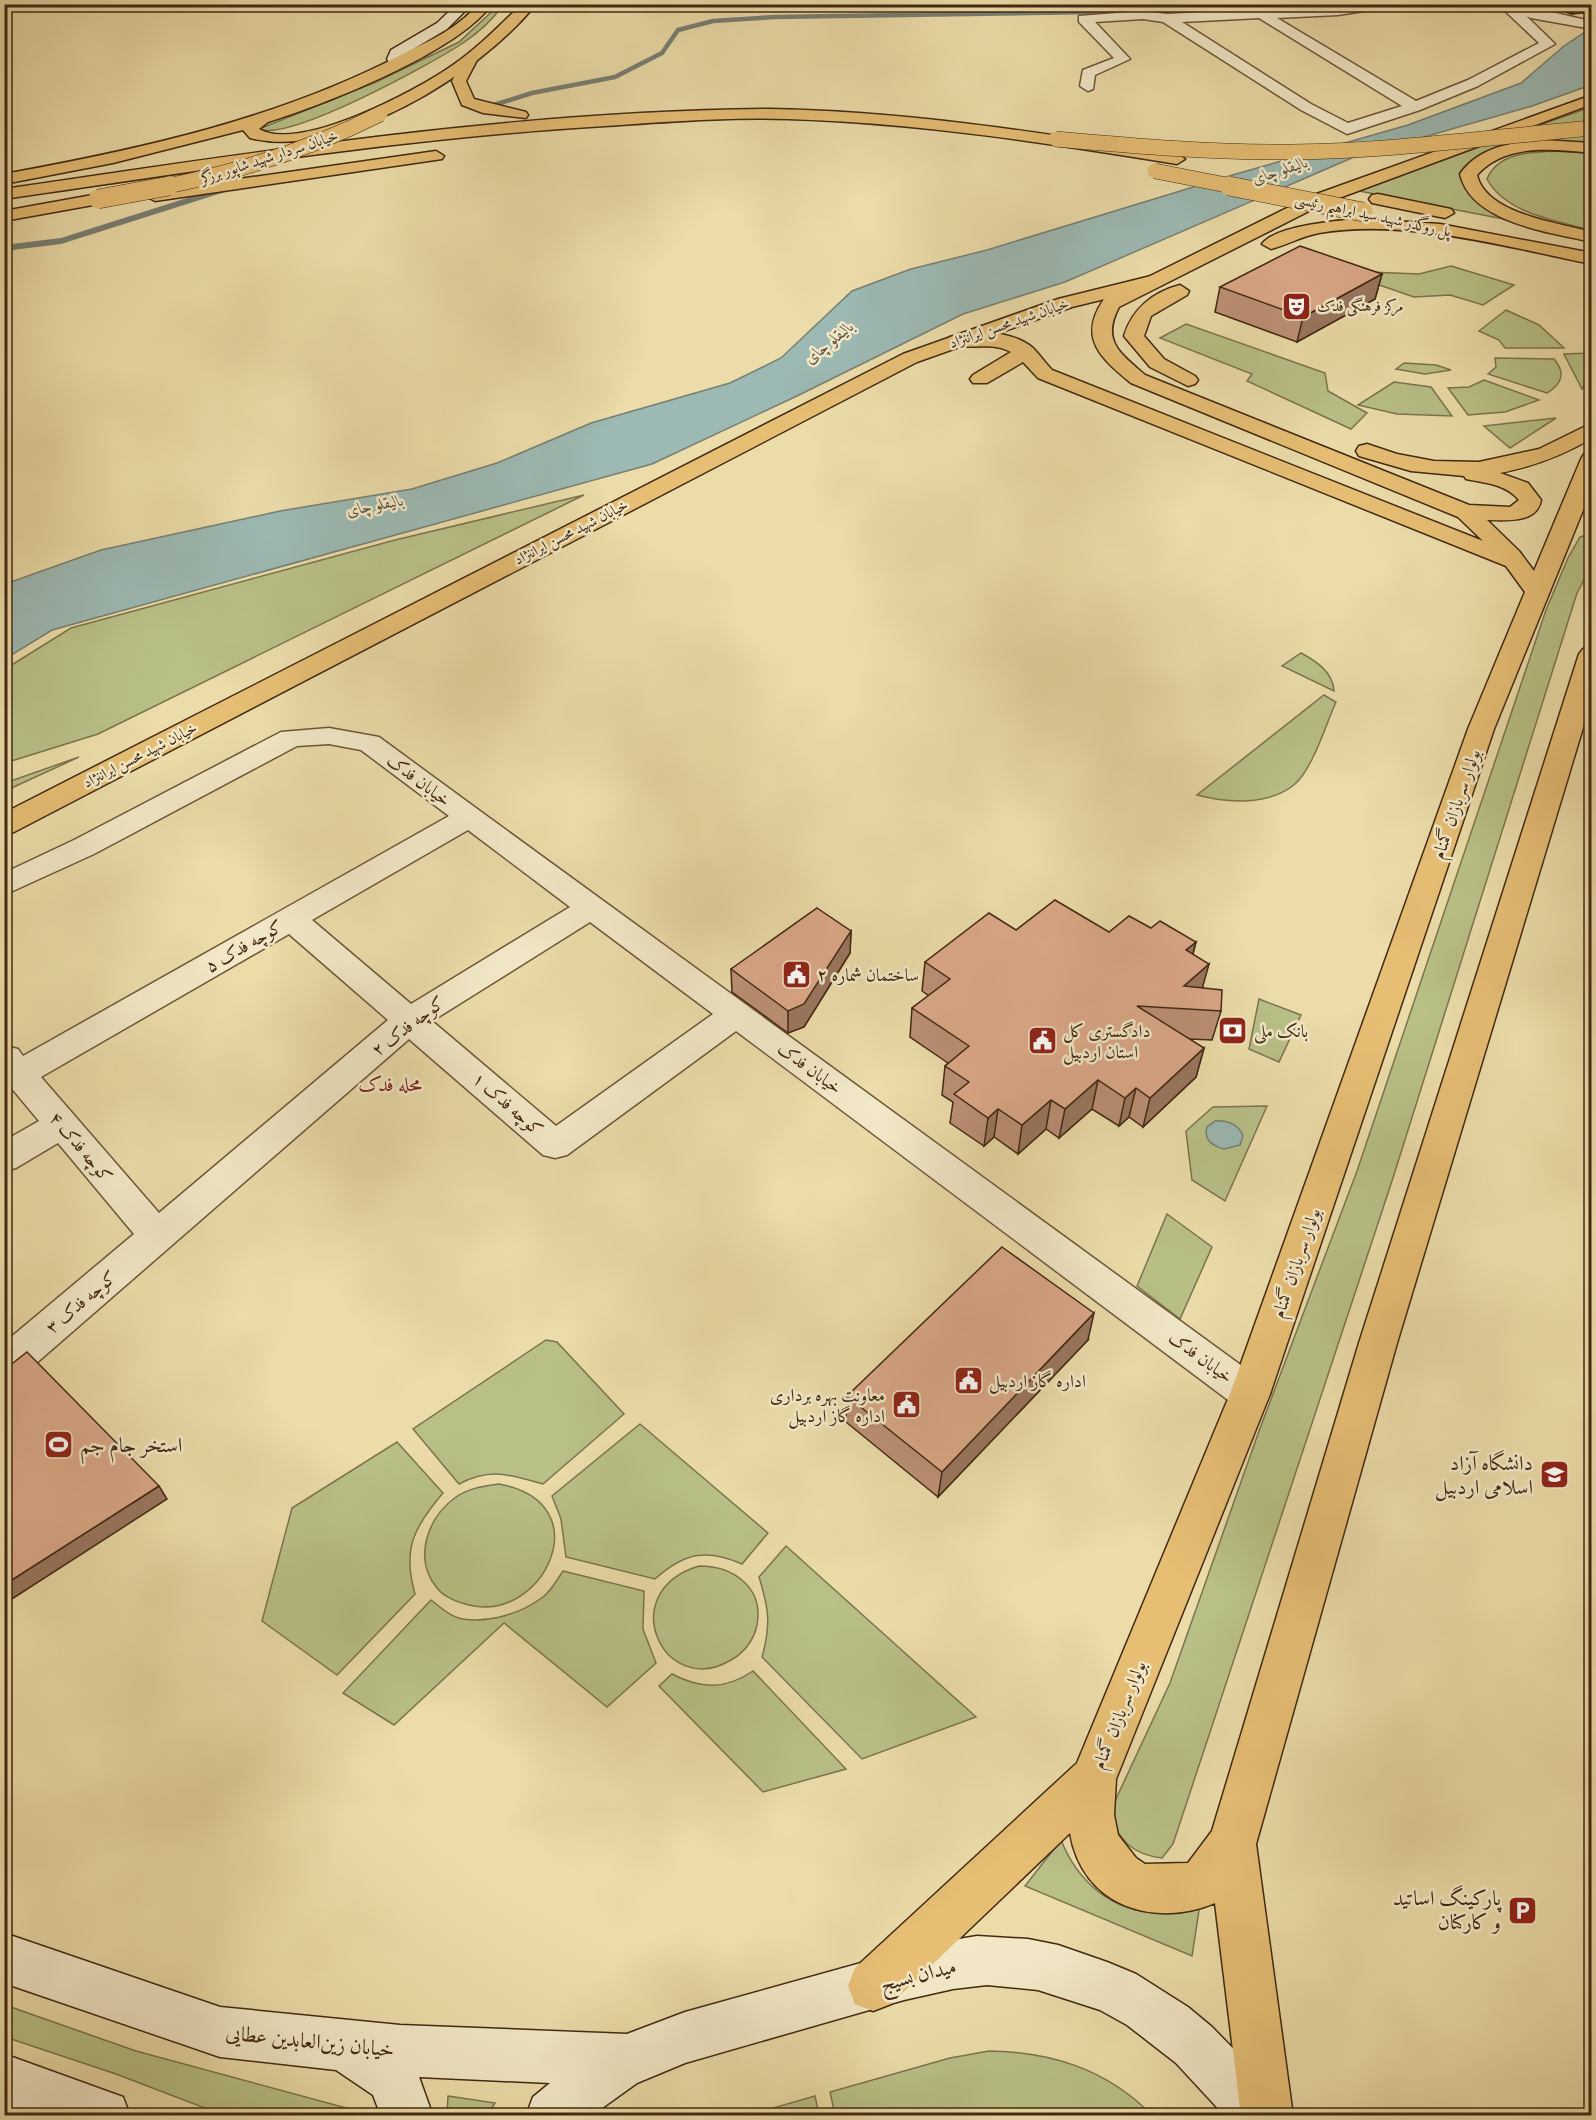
<svg xmlns="http://www.w3.org/2000/svg" width="1596" height="2120" viewBox="0 0 1596 2120" font-family="'IM FELL Great Primer',Amiri,serif">
<rect width="100%" height="100%" fill="#ebdca9"/>
<filter id="stains"><feTurbulence type="fractalNoise" baseFrequency=".00333" numOctaves="4"/><feColorMatrix values="0 0 0 0 .2 0 0 0 0 .09 0 0 0 0 .02 0 0 0 .5 -.17"/></filter>
<radialGradient id="worn" r=".72"><stop offset=".6" stop-color="#630" stop-opacity="0"/><stop offset="1" stop-color="#630" stop-opacity=".3"/></radialGradient>
<g fill="#b8c087" stroke="#7c744c" stroke-width="1.5">
<path d="M499,5H503C493,19 478,33 463,43C433,63 289,142 259,129L376,82L459,42Z"/>
<polygon points="1591,107 1591,123 1534,127"/>
<path d="M1591,132V143C1551,140 1487,135 1460,172C1469,201 1493,210 1519,222L1354,190L1482,142Z"/>
<path d="M1564,151L1591,153V230C1556,221 1505,213 1487,179C1499,150 1537,152 1564,151Z"/>
<polygon points="1451,266 1514,285 1483,305 1450,295 1414,297 1359,278 1369,272 1419,274"/>
<polygon points="1506,310 1539,325 1564,348 1505,348 1499,340 1479,331"/>
<polygon points="1186,324 1325,373 1328,391 1367,413 1351,429 1247,381 1252,374 1160,338"/>
<polygon points="1591,353 1591,374 1582,389 1564,354"/>
<path d="M1495,358L1554,359C1566,373 1562,384 1547,393L1488,374L1496,367Z"/>
<polygon points="1404,363 1436,365 1451,370 1425,374 1396,369"/>
<polygon points="1484,380 1539,400 1505,412 1468,415 1448,388 1469,387"/>
<polygon points="1394,382 1431,387 1452,416 1397,414 1358,405"/>
<polygon points="1556,418 1510,448 1484,426"/>
<polygon points="584,495 98,734 5,763 5,669 71,628 395,540"/>
<path d="M1587,535L1591,537V567L1577,593L1392,1181L1173,1844L1162,1858C1131,1854 1123,1842 1108,1816L1170,1683L1259,1431L1357,1171L1546,610L1568,558L1580,537Z"/>
<path d="M1301,653C1316,661 1333,672 1334,691L1282,666Z"/>
<path d="M1324,695L1336,702C1326,724 1313,768 1295,784C1269,806 1227,803 1197,795Z"/>
<polygon points="79,757 5,791 5,783"/>
<polygon points="1259,999 1301,1015 1279,1062 1249,1049"/>
<polygon points="1267,1106 1225,1201 1192,1180 1186,1131 1213,1107"/>
<polygon points="1167,1214 1212,1247 1180,1319 1137,1286"/>
<path d="M546,1340L557,1342L624,1414L543,1484C510,1475 491,1467 459,1484L413,1429Z"/>
<path d="M640,1424L768,1533L742,1564C706,1548 684,1553 655,1579L566,1557L561,1519L552,1496Z"/>
<path d="M397,1442L443,1493C414,1527 402,1549 415,1594L337,1675L262,1621L292,1508Z"/>
<path d="M499,1484C603,1503 542,1624 469,1605C458,1602 445,1598 437,1588C413,1559 427,1518 456,1497C469,1488 484,1486 499,1484Z"/>
<path d="M786,1546L976,1717L862,1759L762,1657C771,1625 769,1609 759,1577Z"/>
<path d="M699,1566C733,1566 764,1587 757,1625C754,1640 744,1653 731,1660C664,1700 613,1592 699,1566Z"/>
<path d="M563,1571L644,1591L643,1629L656,1663L607,1707L504,1623L394,1725L343,1693L431,1600C441,1608 451,1617 463,1619C490,1623 522,1613 543,1597C551,1591 557,1580 563,1571Z"/>
<path d="M753,1671L846,1769L763,1792L659,1686L672,1674C701,1689 725,1690 753,1671Z"/>
<path d="M1061,1840C1078,1882 1112,1912 1159,1913C1172,1913 1187,1907 1200,1904L1192,1956L1025,1886Z"/>
<polygon points="5,2005 136,2051 372,2115 223,2115 116,2074 5,2037"/>
<path d="M989,2051C1052,2052 1106,2069 1152,2115H835L830,2092L950,2058Z"/>
<polygon points="448,2096 495,2103 487,2115 447,2115"/>
<polygon points="815,2096 819,2115 749,2115"/>
</g>
<g fill="#9cb9b3" stroke="#787f73" stroke-width="1.5">
<polygon points="1591,28 1591,84 1588,86 1532,106 1354,157 1065,282 963,314 797,396 652,464 52,630 5,659 5,584 101,550 280,511 412,489 497,463 591,423 730,383 781,358 852,291 911,269 987,250 1236,174 1408,125 1521,83 1564,46"/>
<path d="M1215,1121C1227,1120 1239,1124 1243,1136L1240,1145L1224,1149C1213,1146 1203,1140 1207,1127Z"/>
</g>
<g fill="none" stroke-linecap="round" stroke-linejoin="round">
<polyline stroke="#787f73" stroke-width="4.5" points="494,105 532,93 615,77 662,53 678,30 713,21 775,17 1280,9"/>
<polyline stroke="#787f73" stroke-width="6" points="4,248 61,241 228,188"/>
<defs>
<g id="minor">
<path d="M1353,4H1389L1383,8L1338,15L1277,18L1416,101L1468,80L1539,43L1504,10V4H1514L1555,44L1478,86L1420,110L1347,134L1301,110L1163,22L1143,19L1095,22L1130,59L1095,75L1093,89L1088,91L1080,86L1083,70L1114,58L1079,22V16L1143,11L1167,14ZM1259,18L1402,106L1348,123L1311,104L1182,22Z"/>
<path d="M329,728L379,737L480,811L1264,1382L1270,1394L1264,1406L1250,1411L1236,1406L736,1031L567,1155L555,1158L543,1155L409,1039L18,1379L4,1384V1343L134,1234L58,1143L16,1168L4,1171V1141L39,1121L4,1079V1046L18,1049L23,1056L449,816L361,750L329,744L297,746L94,854L4,895V873L74,840L281,732ZM468,830L570,907L411,1004L312,920ZM590,922L713,1014L556,1126L432,1021ZM289,934L388,1020L159,1213L41,1077Z"/>
</g>
<path id="tertiary" d="M1496,4C1527,4 1560,15 1592,21V29L1531,18Z"/>
<g id="secondary">
<polygon points="457,4 472,4 447,29 403,55 402,67 392,67 387,59 391,50 437,23"/>
<polygon points="4,1933 220,2007 400,2025 627,2034 685,2012 929,1944 977,1936 1028,1939 1058,1945 1107,1962 1136,1974 1188,2007 1212,2027 1256,2072 1277,2097 1284,2116 1225,2116 1176,2063 1127,2025 1100,2010 1038,1990 987,1985 953,1989 904,2000 685,2063 637,2083 591,2116 526,2116 533,2097 550,2083 419,2077 433,2116 381,2116 373,2095 336,2070 220,2057 4,1983"/>
<polygon points="4,2054 123,2097 130,2116 30,2116 4,2106"/>
</g>
<g id="primary">
<path d="M478,4H492C458,52 326,104 268,122L259,129C300,153 418,90 453,65C478,48 500,25 522,4H536C481,73 341,161 250,138L243,130L113,163L4,184V174C142,149 278,119 403,54C429,41 459,28 478,4Z"/>
<polygon points="98,194 104,195 107,199 104,203 4,221 4,211"/>
<polygon points="1155,275 1162,277 1164,281 1162,285 1072,307 917,362 14,832 4,834 4,813 903,354 1058,299"/>
</g>
<g id="trunk">
<polygon points="470,56 477,60 466,81 474,99 526,112 528,115 526,118 483,113 462,105 452,81 465,57"/>
<path d="M1592,95V104L1323,204L1119,307C1101,341 1120,353 1145,375L1469,505L1510,507L1519,500C1506,484 1485,483 1466,479L1464,476L1411,471L1359,456L1356,451L1359,446L1367,444L1397,454L1434,461L1479,462L1539,449L1592,423V438C1562,456 1534,466 1500,473L1528,483L1541,500C1537,524 1505,520 1487,520L1519,551L1534,571L1581,459L1584,454L1592,453V488L1494,729L1270,1394L1116,1779L1114,1815L1118,1835L1136,1858L1145,1864L1188,1863L1212,1831L1359,1343L1579,654L1583,649L1592,646V698L1397,1343L1256,1844L1293,2116H1241L1215,1903C1152,1929 1082,1905 1070,1833L891,2004L873,2011L855,2004L848,1986L855,1968L1077,1763L1230,1394L1468,729L1525,592L1506,566L1038,378L1023,362L987,383H973L970,379L973,375L1011,352C990,341 971,350 950,345L947,341L950,337C977,330 1011,330 1033,348C1040,355 1045,363 1052,370L1483,541L1458,517L1131,383C1101,358 1077,338 1104,299L1311,196Z"/>
<path d="M769,109C906,111 1042,133 1177,154L1185,159L1177,164C1048,143 919,123 788,119C727,117 666,122 605,126C403,138 204,170 4,199V189C258,152 512,111 769,109Z"/>
<path d="M1542,140L1592,143V153C1552,149 1506,143 1477,175C1486,214 1558,223 1592,232V242C1550,232 1471,223 1460,174C1479,147 1511,142 1542,140Z"/>
<polygon points="436,151 444,156 442,159 155,201 146,196 155,191"/>
<polygon points="1378,194 1451,209 1454,213 1445,218 1372,203 1369,199 1372,195"/>
<path d="M1364,219L1440,224L1592,253V264C1506,247 1406,218 1319,233C1302,236 1287,245 1271,249L1262,244C1276,225 1341,220 1364,219Z"/>
<path d="M1180,285L1189,291L1187,295L1151,316L1144,336L1164,359L1195,376L1198,380L1195,384L1188,386L1150,367L1124,336C1132,309 1153,292 1180,285Z"/>
</g>
</defs>
<use href="#minor" stroke="#6c5638" stroke-width="3"/>
<use href="#tertiary" stroke="#6c5638" stroke-width="3"/>
<use href="#secondary" stroke="#412912" stroke-width="3"/>
<use href="#primary" stroke="#412912" stroke-width="3"/>
<use href="#trunk" stroke="#412912" stroke-width="3"/>
<use href="#minor" fill="#f2e8c7" fill-rule="evenodd"/>
<use href="#tertiary" fill="#f2e8c7" fill-rule="evenodd"/>
<use href="#secondary" fill="#f2e8c7" fill-rule="evenodd"/>
<use href="#primary" fill="#e6be74" fill-rule="evenodd"/>
<use href="#trunk" fill="#e6be74" fill-rule="evenodd"/>
<defs>
<path id="primary-bridge-far1" d="M162,187C238,172 311,149 380,114"/>
<polyline id="primary-bridge" points="98,199 169,186"/>
<g id="trunk-bridge-far1">
<path d="M1056,139C1135,146 1213,153 1292,152C1393,151 1492,137 1592,128"/>
<polyline points="1155,171 1237,187"/>
</g>
<polyline id="trunk-bridge" points="1229,186 1363,212"/>
</defs>
<use href="#primary-bridge-far1" stroke="#412912" stroke-width="16" stroke-linecap="butt"/>
<use href="#primary-bridge" stroke="#412912" stroke-width="20" stroke-linecap="butt"/>
<use href="#trunk-bridge-far1" stroke="#412912" stroke-width="16" stroke-linecap="butt"/>
<use href="#trunk-bridge" stroke="#412912" stroke-width="20" stroke-linecap="butt"/>
<use href="#primary-bridge-far1" stroke="#e6be74" stroke-width="15"/>
<use href="#primary-bridge" stroke="#e6be74" stroke-width="19"/>
<use href="#trunk-bridge-far1" stroke="#e6be74" stroke-width="15"/>
<use href="#trunk-bridge" stroke="#e6be74" stroke-width="19"/>
</g>
<g fill="#bc9075" stroke="#412912" stroke-width="1.5">
<polygon points="1544,4 1592,4 1592,12 1571,14"/>
<polygon points="1382,274 1375,299 1297,342 1215,312 1220,287"/>
<polygon points="1151,928 1196,942 1193,954 1203,988 1221,1011 1212,1040 1189,1039 1204,1048 1196,1077 1143,1127 1129,1117 1119,1126 1092,1109 1059,1138 1046,1129 1018,1154 994,1137 984,1146 950,1123 953,1102 942,1095 945,1066 948,1063 910,1037 912,1008 929,996 922,991 925,962 1016,930 1109,932"/>
<polygon points="851,931 850,953 804,1027 788,1033 732,992 731,969"/>
<polygon points="1088,1340 938,1497 846,1422 847,1396"/>
<polygon points="1592,1427 1592,1464 1589,1431"/>
</g>
<g fill="#99765f" stroke="#412912" stroke-width="1.5">
<polygon points="1574,4 1592,4 1592,12 1571,14"/>
<polygon points="1382,274 1375,299 1297,342 1303,317"/>
<polygon points="851,931 850,953 804,1027 788,1033 788,1011"/>
<polygon points="1196,942 1188,971 1186,950"/>
<polygon points="1209,964 1201,993 1184,986"/>
<polygon points="1204,1048 1196,1077 1143,1127 1150,1098"/>
<polygon points="1098,1080 1092,1109 1059,1138 1065,1109"/>
<polygon points="1136,1088 1129,1117 1119,1126 1125,1098"/>
<polygon points="1051,1100 1046,1129 1018,1154 1022,1125"/>
<polygon points="998,1109 994,1137 984,1146 988,1118"/>
<polygon points="1094,1313 1088,1340 938,1497 942,1472"/>
<polygon points="159,1486 167,1499 4,1604 4,1585"/>
</g>
<g fill="#dba888" stroke="#412912" stroke-width="1.5">
<polygon points="1300,246 1382,274 1303,317 1220,287"/>
<polygon points="1055,900 1109,932 1129,916 1151,928 1160,921 1196,942 1186,950 1209,964 1184,986 1222,990 1221,1011 1137,1006 1204,1048 1150,1098 1136,1088 1125,1098 1098,1080 1065,1109 1051,1100 1022,1125 998,1109 988,1118 954,1094 969,1082 945,1066 969,1046 912,1008 950,979 925,962 989,913 1016,930"/>
<polygon points="817,908 851,931 804,1004 788,1011 731,969"/>
<polygon points="1002,1247 1094,1313 942,1472 847,1396"/>
<polygon points="27,1352 159,1486 4,1585 4,1370"/>
</g>
<defs>
<symbol id="theatre-square" viewBox="-11 -11 22 22"><rect x="-9" y="-9" width="18" height="18" rx="4" fill="#8f2418" stroke="#f2e8c7"/><path d="M-5-5.5Q0-4 5-5.5V0Q5 5 0 6Q-5 5-5 0ZM-3.3-2.5H-1v1.5H-3.3ZM1-2.5H3.3v1.5H1ZM-2.8 1Q0 5.5 2.8 1Z" fill="#fff"/></symbol>
<symbol id="civic-square" viewBox="-11 -11 22 22"><rect x="-9" y="-9" width="18" height="18" rx="4" fill="#8f2418" stroke="#f2e8c7"/><path d="M-.6-6.5H3V-4.5H.6V-3L4-1V1h2V6H-6V1h2V-1L-.6-3ZM-1.2 2.5V6h2.4V2.5Z" fill="#fff"/></symbol>
<symbol id="bank-square" viewBox="-11 -11 22 22"><rect x="-9" y="-9" width="18" height="18" rx="4" fill="#8f2418" stroke="#f2e8c7"/><path d="M-6-4H6V4H-6ZM0-2.3a2.3 2.3 0 1 0 0 4.6a2.3 2.3 0 1 0 0-4.6Z" fill="#fff"/></symbol>
<symbol id="stadium-square" viewBox="-11 -11 22 22"><rect x="-9" y="-9" width="18" height="18" rx="4" fill="#8f2418" stroke="#f2e8c7"/><path d="M0-5a6.5 5 0 1 0 0 10a6.5 5 0 1 0 0-10ZM-3.5-1.8h7v3.6h-7Z" fill="#fff"/></symbol>
<symbol id="university-square" viewBox="-11 -11 22 22"><rect x="-9" y="-9" width="18" height="18" rx="4" fill="#8f2418" stroke="#f2e8c7"/><path d="M0-5L7-2L0 1L-7-2ZM-4 1L0 2.5L4 1V4Q0 6-4 4Z" fill="#fff"/></symbol>
<symbol id="parking-square" viewBox="-11 -11 22 22"><rect x="-9" y="-9" width="18" height="18" rx="4" fill="#8f2418" stroke="#f2e8c7"/><path d="M-3.5-5.5H1a3.5 3.5 0 0 1 0 7H-1V5.5H-3.5ZM-1-3.4V-.6H.8a1.4 1.4 0 0 0 0-2.8Z" fill="#fff"/></symbol>
</defs>
<g fill-rule="evenodd">
<use href="#theatre-square" x="1280" y="290" width="33" height="33"/>
<use href="#civic-square" x="780" y="958" width="33" height="33"/>
<use href="#bank-square" x="1216" y="1014" width="33" height="33"/>
<use href="#civic-square" x="1026" y="1024" width="33" height="33"/>
<use href="#civic-square" x="952" y="1364" width="33" height="33"/>
<use href="#civic-square" x="890" y="1388" width="33" height="33"/>
<use href="#stadium-square" x="42" y="1428" width="33" height="33"/>
<use href="#university-square" x="1538" y="1458" width="33" height="33"/>
<use href="#parking-square" x="1506" y="1894" width="33" height="33"/>
</g>
<g text-anchor="middle" dominant-baseline="central" stroke-width="5" stroke-linejoin="round" paint-order="stroke">
<g font-size="15" fill="#412912" stroke="#f2e8c7">
<text transform="translate(269 157) rotate(-18)">خیابان سردار شهید شاپور برزگر</text>
<text transform="translate(1373 215) rotate(12)">پل روگذر شهید سید ابراهیم رئیسی</text>
<text transform="translate(1009 323) rotate(-19)">خیابان شهید محسن ایراننژاد</text>
<text transform="translate(571 532) rotate(-27)">خیابان شهید محسن ایراننژاد</text>
<text transform="translate(140 755) rotate(-27)">خیابان شهید محسن ایراننژاد</text>
</g>
<g font-size="15" fill="#412912" stroke="#f2e8c7" text-anchor="start">
<text x="1317" y="306">مرکز فرهنگی فدک</text>
</g>
<g font-size="16" font-style="italic" fill="#584d3a" stroke="#f2e8c7">
<text transform="translate(1280 170) rotate(-18)">بالیقلو چای</text>
<text transform="translate(829 342) rotate(-39)">بالیقلو چای</text>
<text transform="translate(375 505) rotate(-11)">بالیقلو چای</text>
</g>
<g font-size="18" fill="#412912" stroke="#f2e8c7">
<text transform="translate(419 780) rotate(37)">خیابان فدک</text>
<text transform="translate(1456 804) rotate(-71)">بولوار سربازان گمنام</text>
<text transform="translate(244 946) rotate(-30)">کوچه فدک ۵</text>
<text transform="translate(408 1026) rotate(-37)">کوچه فدک ۲</text>
<text transform="translate(810 1068) rotate(36)">خیابان فدک</text>
<text transform="translate(508 1104) rotate(41)">کوچه فدک ۱</text>
<text transform="translate(81 1147) rotate(50)">کوچه فدک ۴</text>
<text transform="translate(1296 1263) rotate(-71)">بولوار سربازان گمنام</text>
<text transform="translate(81 1302) rotate(-40)">کوچه فدک ۳</text>
<text transform="translate(1201 1357) rotate(36)">خیابان فدک</text>
<text transform="translate(1119 1715) rotate(-68)">بولوار سربازان گمنام</text>
</g>
<g font-size="18" fill="#412912" stroke="#f2e8c7" text-anchor="start">
<text x="817" y="975">ساختمان شماره ۲</text>
<text x="1063" y="1031">دادگستری کل<tspan x="1063" dy="21">استان اردبیل</tspan></text>
<text x="1254" y="1031">بانک ملی</text>
<text x="989" y="1381">اداره گاز اردبیل</text>
<text x="885" y="1395" text-anchor="end">معاونت بهره برداری<tspan x="885" dy="21">اداره گاز اردبیل</tspan></text>
</g>
<g font-size="20" fill="#7a1f14" stroke="#f2e8c7">
<text x="390" y="1084">محله فدک</text>
</g>
<g font-size="21" fill="#412912" stroke="#f2e8c7" text-anchor="end">
<text x="80" y="1445" text-anchor="start">استخر جام جم</text>
<text x="1533" y="1463">دانشگاه آزاد<tspan x="1533" dy="24">اسلامی اردبیل</tspan></text>
<text x="1501" y="1898">پارکینگ اساتید<tspan x="1501" dy="24">و کارکنان</tspan></text>
</g>
<g font-size="21" fill="#412912" stroke="#f2e8c7">
<text transform="translate(918 1975) rotate(-14)">میدان بسیج</text>
<text transform="translate(310 2041) rotate(6)">خیابان زین‌العابدین عطایی</text>
</g>
</g>
<rect width="1596" height="2120" fill="none" stroke="#ebdca9" stroke-width="24"/>
<rect x="6" y="6" width="1584" height="2108" fill="none" stroke="#412912" stroke-width="3"/>
<rect x="12" y="12" width="1572" height="2096" fill="none" stroke="#412912" stroke-width="1.5"/>
<rect width="100%" height="100%" filter="url(#stains)"/>
<rect width="100%" height="100%" fill="url(#worn)"/>
</svg>
